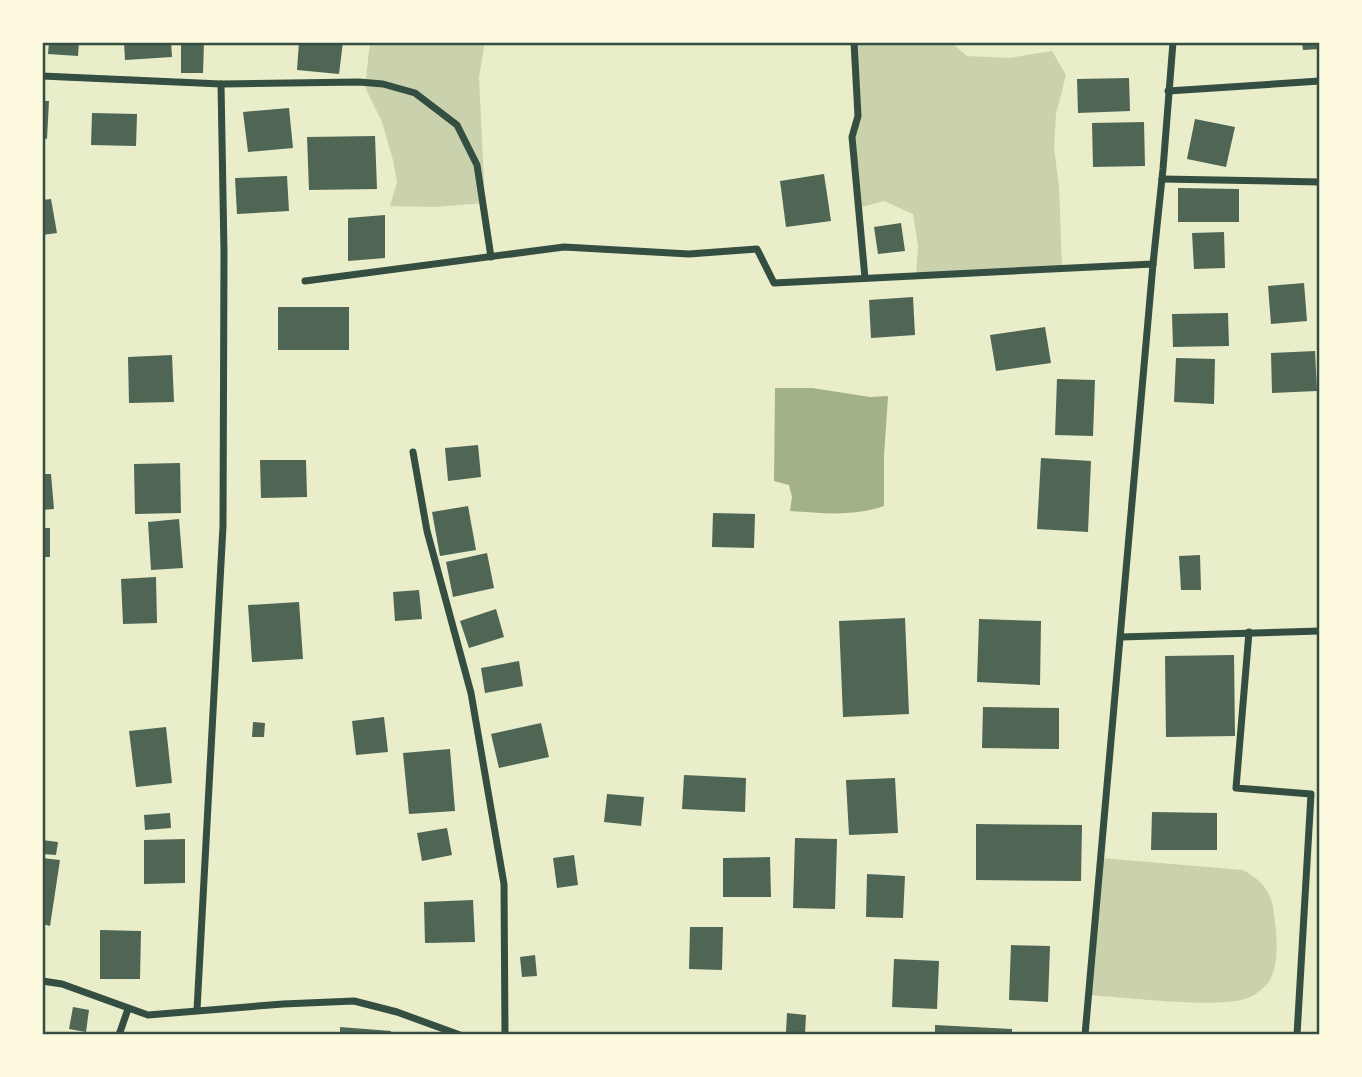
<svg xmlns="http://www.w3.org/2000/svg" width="1362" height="1077" viewBox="0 0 1362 1077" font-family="'Asap Condensed',sans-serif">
<rect width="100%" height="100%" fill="#e9edc9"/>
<g fill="#cad2ad">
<polygon points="370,42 485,42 479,77 485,203 434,207 390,206 397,182 393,160 382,122 365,87"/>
<polygon points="854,42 951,42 967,56 1009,58 1052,51 1066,75 1056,114 1054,148 1059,187 1062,268 916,275 918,246 913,214 884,201 859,208 852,137 858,116"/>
<path d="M1101,858L1243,870C1272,886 1273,900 1276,932C1277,947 1278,971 1267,984C1263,988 1256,995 1250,997C1225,1010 1122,997 1089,995Z"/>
</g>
<path fill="#a3b18a" d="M775,388H812L870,397L888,396L884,456V506C853,517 822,513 790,511L792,497L789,485L774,481Z"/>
<g fill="#4f6655">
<polygon points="49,42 79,42 78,56 48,54"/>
<polygon points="124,42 171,42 172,57 125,60"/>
<polygon points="181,42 204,42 203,73 181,73"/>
<polygon points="299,42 343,42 339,74 297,70"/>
<polygon points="1302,42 1320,42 1320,49 1303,50"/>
<polygon points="1129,78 1130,111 1078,113 1077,79"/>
<polygon points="42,101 49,101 47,139 42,138"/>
<polygon points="289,108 293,148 248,152 243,112"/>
<polygon points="92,113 137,114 136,146 91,145"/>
<polygon points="1195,119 1235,127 1226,167 1187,159"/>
<polygon points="1144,122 1145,166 1093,167 1092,123"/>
<polygon points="375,136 377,189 309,190 307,137"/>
<polygon points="824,174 831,221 786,227 780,181"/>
<polygon points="287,176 289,211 237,214 235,178"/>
<polygon points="1178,188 1239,189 1239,222 1178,222"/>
<polygon points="51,199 57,233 42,235 42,200"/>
<polygon points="385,215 385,258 348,261 348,218"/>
<polygon points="901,223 905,251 878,254 874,227"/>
<polygon points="1224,232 1225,268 1194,269 1192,233"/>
<polygon points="1304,283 1307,321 1271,324 1268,286"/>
<polygon points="913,297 915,335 871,338 869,300"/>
<rect x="278" y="307" width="71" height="43"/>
<polygon points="1228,313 1229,346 1173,347 1172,314"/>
<polygon points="1045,327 1051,363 996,371 990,335"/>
<polygon points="1315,351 1317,391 1272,393 1271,353"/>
<polygon points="172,355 174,402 129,403 128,357"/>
<polygon points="1176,358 1215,359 1214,404 1174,402"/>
<polygon points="1057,379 1095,380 1093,436 1055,435"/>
<polygon points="478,445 481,477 448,481 445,448"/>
<polygon points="1041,458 1091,461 1088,532 1037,529"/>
<polygon points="260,460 306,460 307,497 261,498"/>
<polygon points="180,463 181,513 135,514 134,464"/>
<polygon points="42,474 51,474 54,509 42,510"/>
<polygon points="468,506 476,550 440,556 432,512"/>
<polygon points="713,513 755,514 754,548 712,547"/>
<polygon points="179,519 183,568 151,570 148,522"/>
<rect x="42" y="528" width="8" height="29"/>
<polygon points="487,553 494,588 453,597 446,562"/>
<polygon points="1200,555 1201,590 1181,590 1179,556"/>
<polygon points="156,577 157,623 123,624 121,579"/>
<polygon points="419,590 422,619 395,621 393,592"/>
<polygon points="299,602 303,659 252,662 248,605"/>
<polygon points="496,609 504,637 469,648 460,621"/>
<polygon points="905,618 909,714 843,717 839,621"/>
<polygon points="979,619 1041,621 1040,685 977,682"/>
<polygon points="1234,655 1235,736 1166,737 1165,656"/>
<polygon points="519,661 523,686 485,693 481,668"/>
<polygon points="983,707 1059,708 1059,749 982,748"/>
<polygon points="384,717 388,752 356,755 352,721"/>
<polygon points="253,722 265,723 264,737 252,737"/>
<polygon points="541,723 549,757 499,768 491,734"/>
<polygon points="166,727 172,783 136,787 129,731"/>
<polygon points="450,749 455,811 409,814 403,753"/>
<polygon points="684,775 746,778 745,812 682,809"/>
<polygon points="895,778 898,833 849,835 846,780"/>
<polygon points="607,794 644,797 641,826 604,822"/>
<polygon points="1152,812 1217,813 1217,850 1151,850"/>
<polygon points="170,813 171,828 145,830 144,815"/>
<polygon points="976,824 1082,825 1081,881 976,880"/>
<polygon points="447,828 452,855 422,861 417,833"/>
<polygon points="795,838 837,839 835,909 793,908"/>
<polygon points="185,839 185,883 144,884 144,840"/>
<polygon points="42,840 58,842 56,855 42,854"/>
<polygon points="574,855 578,885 557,888 553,858"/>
<polygon points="770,857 771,897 723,897 723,858"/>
<polygon points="42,858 60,860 50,926 42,924"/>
<polygon points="867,874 905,876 903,918 866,917"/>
<polygon points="473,900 475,942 425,943 424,902"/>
<polygon points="690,927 723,927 722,970 689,969"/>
<polygon points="100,930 141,931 140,979 100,979"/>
<polygon points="1011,945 1050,946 1048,1002 1009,1000"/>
<polygon points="535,955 537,976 522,977 520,957"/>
<polygon points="894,959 939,961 937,1009 892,1007"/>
<polygon points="73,1007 89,1010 86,1032 69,1029"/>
<polygon points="787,1013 806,1015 805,1034 786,1032"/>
<polygon points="935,1025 1012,1029 1012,1035 935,1035"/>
<polygon points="340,1027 391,1031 391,1035 340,1035"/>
</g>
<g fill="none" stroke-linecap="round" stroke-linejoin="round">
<g stroke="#344e41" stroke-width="7">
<polyline points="854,42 858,116 852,137 865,278"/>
<polyline points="42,76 221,84 359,82 383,84 415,93 457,125 477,165 491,257"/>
<polyline points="1168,91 1320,81"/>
<polyline points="1162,179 1320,182"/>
<polyline points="305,281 564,247 689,254 757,249 774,283 1153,264"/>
<polyline points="413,452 427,531 471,693 504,884 505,1035"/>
<polyline points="1249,632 1236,788 1311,794 1297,1035"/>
<polyline points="1121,637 1320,631"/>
<polyline points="42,981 62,984 148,1015 283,1004 354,1001 397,1012 460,1035"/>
<polyline points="197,1010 223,526 224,252 221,84"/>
<polyline points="119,1035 128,1009"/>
<polyline points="1085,1035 1153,264 1163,169 1173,42"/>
</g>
</g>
<rect width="1362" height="1077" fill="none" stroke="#fefae0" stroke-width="88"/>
<rect x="44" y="44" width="1274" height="989" fill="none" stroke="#344e41" stroke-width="2.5"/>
</svg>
